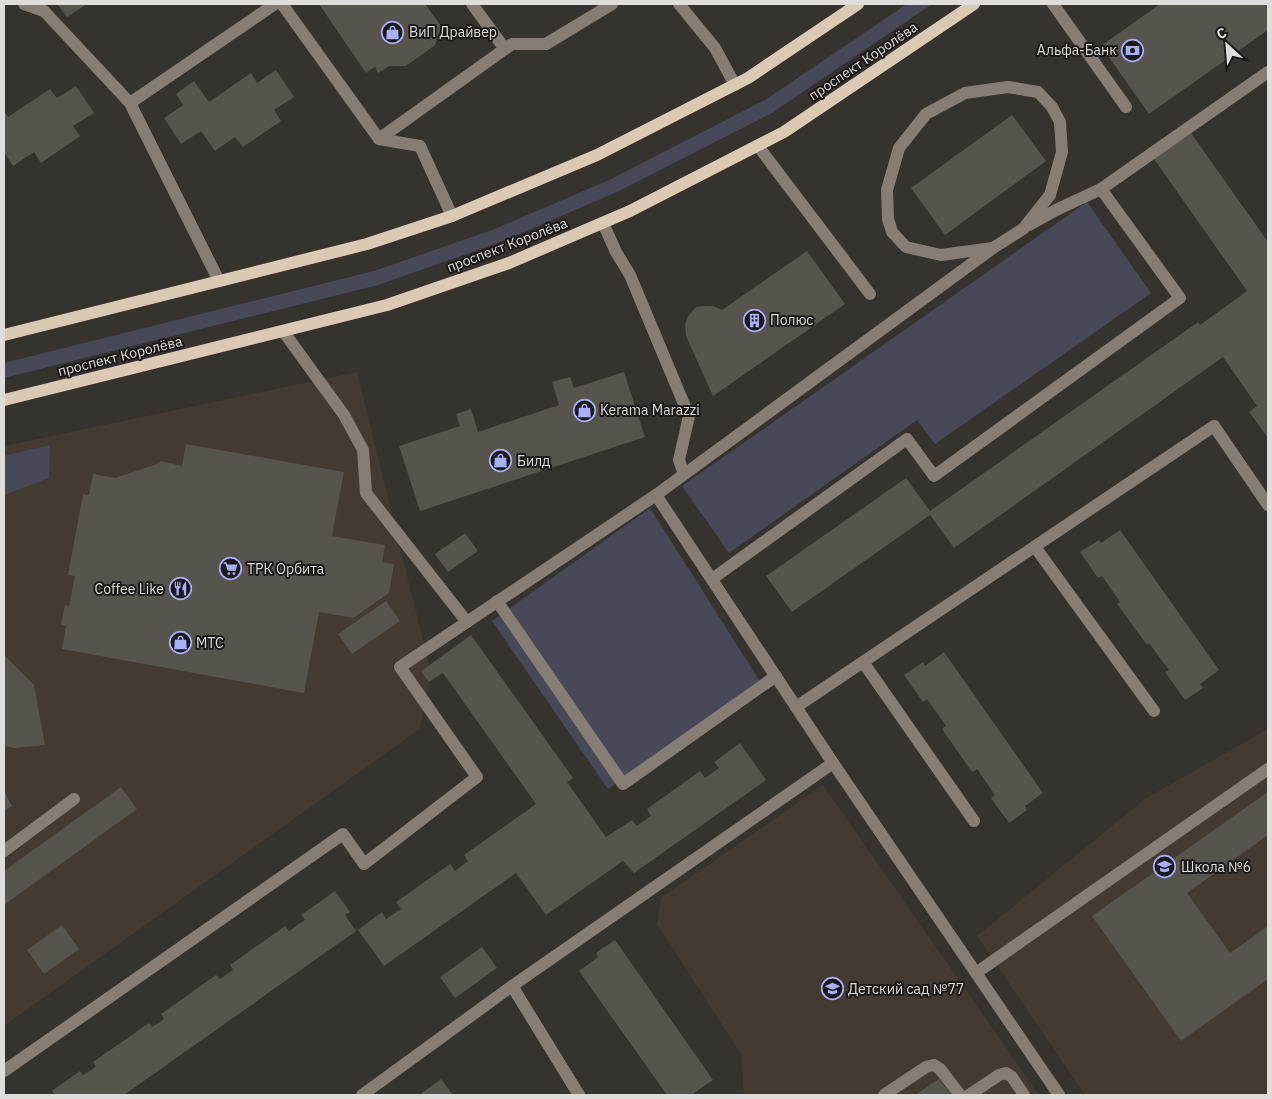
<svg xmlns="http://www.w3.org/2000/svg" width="1272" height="1099" viewBox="0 0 1272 1099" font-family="'IBM Plex Sans',sans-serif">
<rect width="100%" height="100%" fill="#36322d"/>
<g fill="#433b31">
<polygon points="357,372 431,673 420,729 4,1026 4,446"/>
<polygon points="1268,729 1268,1095 1085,1095 977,936 1145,799"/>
<polygon points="823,785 1039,1095 744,1095 741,1054 657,924 661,898"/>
</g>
<g fill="#474958">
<polygon points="907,4 932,4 772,113 617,192 498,243 378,285 4,378 4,363 374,271 492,230 609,180 765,100"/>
<polygon points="1087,202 1151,293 935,444 917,420 729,553 682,486"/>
<polygon points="50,445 49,478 4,495 4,456"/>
<polygon points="650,508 761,683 608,789 492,621"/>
</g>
<g fill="#57534d">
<polygon points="57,4 87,4 67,17"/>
<polygon points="319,4 425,4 441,26 435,45 406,66 389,66 378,73 375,67 366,73"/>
<polygon points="1160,4 1268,4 1268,30 1149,114 1101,46"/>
<polygon points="276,70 294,97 274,110 281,121 243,147 235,137 215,151 201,131 181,144 164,118 183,105 176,94 194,81 209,102 251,73 257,83"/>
<polygon points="76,86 94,113 73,126 80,136 41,163 34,152 13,166 4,152 4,111 8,117 50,89 57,98"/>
<polygon points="1012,115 1046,161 945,235 911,188"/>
<polygon points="1191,133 1268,242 1268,438 1249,412 1257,406 1223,357 954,548 930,515 792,612 766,576 906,478 930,511 1198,322 1200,325 1247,291 1154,159"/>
<polygon points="807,251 845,304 713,396 686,336 685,324 688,316 696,307 704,306 713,306 722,310"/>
<polygon points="624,372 645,437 420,511 399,446 460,426 456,414 471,409 478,432 559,405 552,382 570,377 574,388"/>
<polygon points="186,444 344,472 332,536 385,545 382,562 394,564 389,593 353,618 319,612 304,693 62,649 66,626 61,625 65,605 69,606 75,576 68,575 83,494 89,495 93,474 115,478 160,463 160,461 182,466"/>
<polygon points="1120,530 1219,670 1200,684 1203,688 1185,700 1165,672 1169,670 1149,643 1147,645 1117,604 1120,602 1102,576 1098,578 1080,552 1099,540 1101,543"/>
<polygon points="465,533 478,551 448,572 435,554"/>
<polygon points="386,601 400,621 352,654 338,634"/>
<polygon points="471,635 573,778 567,782 606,837 632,820 637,826 651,816 647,809 700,771 705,778 719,768 714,762 740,743 766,780 634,873 623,861 546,915 516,873 384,966 358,930 382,912 386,919 401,909 396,902 450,864 455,871 468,861 464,855 536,804 443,673 429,682 421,671"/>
<polygon points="944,652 1043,793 1025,806 1027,810 1009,823 991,798 995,795 977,769 972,772 942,729 946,726 927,699 923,702 904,675 923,662 925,666"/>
<polygon points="4,655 34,685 45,745 14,748 4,746"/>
<polygon points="121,787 137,809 4,905 4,871"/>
<polygon points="4,791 12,806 4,811"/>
<polygon points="1268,792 1268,835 1187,893 1230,953 1268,926 1268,979 1181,1041 1092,916"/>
<polygon points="335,891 350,912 345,915 356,931 124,1095 55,1095 52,1091 80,1071 83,1075 96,1067 93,1062 149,1023 152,1027 164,1019 161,1014 216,975 220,979 233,970 230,965 285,926 289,931 305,920 301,915"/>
<polygon points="62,925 79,949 44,974 27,950"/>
<polygon points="615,940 713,1080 691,1095 667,1095 579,971 598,957 596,953"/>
<polygon points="482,947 497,968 455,998 440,977"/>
<polygon points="441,1079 453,1095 419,1095"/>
<polygon points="939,1079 951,1095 915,1095"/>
</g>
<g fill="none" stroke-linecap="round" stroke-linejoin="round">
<g stroke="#867e74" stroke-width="12">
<polyline points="24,4 44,11 130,103 275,4"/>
<polyline points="282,4 379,139 420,146 452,216"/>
<polyline points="472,4 505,49"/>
<polyline points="679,4 715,48 735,85"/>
<polyline points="1053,4 1126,107"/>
<polygon points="1008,87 1038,92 1052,107 1060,122 1062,152 1050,195 1023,229 993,248 941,255 906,247 892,232 888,219 887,190 899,148 926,114 965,93"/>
<polyline points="130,103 219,281"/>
<polyline points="379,139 512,44 546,44 612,4"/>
<polyline points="758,146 870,294"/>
<polyline points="603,223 616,252 630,275 689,416 679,460 684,474"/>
<polyline points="1029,225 1058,209 1101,189 1268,72"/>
<polyline points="283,331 344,415 363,450 366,493 467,622"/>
<polyline points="656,495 833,763 1059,1095"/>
<polyline points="1035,547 1154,711"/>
<polyline points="712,579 907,439 934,476 1180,298 1101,189"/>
<polyline points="497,601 623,784 776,676"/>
<polyline points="863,662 974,821"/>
<polyline points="796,707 1214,426 1268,505"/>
<polyline points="4,851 74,799"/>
<polyline points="976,973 1268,769"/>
<polyline points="512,986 579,1095"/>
<polyline points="4,1071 343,834 364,864 477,777 400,667 656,495 993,248"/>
<polyline points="362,1095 512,986 833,763"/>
<polyline points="884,1095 926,1067 934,1065 940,1069 960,1095"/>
<polyline points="969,1095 999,1075 1006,1073 1012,1077 1024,1095"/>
</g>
<g stroke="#dacab3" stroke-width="12">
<polyline points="4,335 367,244 452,216 597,155 748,78 858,4"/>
<polyline points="4,400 387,305 509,263 630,211 784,132 974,4"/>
</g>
</g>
<defs>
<symbol id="shop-ring" viewBox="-11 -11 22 22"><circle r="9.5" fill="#1c1a18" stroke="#a8b0fc" stroke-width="1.5"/><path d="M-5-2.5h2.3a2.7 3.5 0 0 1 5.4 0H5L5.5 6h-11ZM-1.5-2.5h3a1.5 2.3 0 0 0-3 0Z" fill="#a8b0fc"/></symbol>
<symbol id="bank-ring" viewBox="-11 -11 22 22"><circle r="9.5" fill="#1c1a18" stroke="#a8b0fc" stroke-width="1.5"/><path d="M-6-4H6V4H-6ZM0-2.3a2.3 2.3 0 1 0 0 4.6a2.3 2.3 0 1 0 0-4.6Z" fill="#a8b0fc"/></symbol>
<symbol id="building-ring" viewBox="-11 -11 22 22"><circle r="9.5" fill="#1c1a18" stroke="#a8b0fc" stroke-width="1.5"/><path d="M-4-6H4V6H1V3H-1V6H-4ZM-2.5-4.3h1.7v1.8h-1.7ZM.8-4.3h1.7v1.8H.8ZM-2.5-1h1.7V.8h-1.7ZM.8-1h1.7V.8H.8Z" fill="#a8b0fc"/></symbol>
<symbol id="supermarket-ring" viewBox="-11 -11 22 22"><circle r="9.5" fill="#1c1a18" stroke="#a8b0fc" stroke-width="1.5"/><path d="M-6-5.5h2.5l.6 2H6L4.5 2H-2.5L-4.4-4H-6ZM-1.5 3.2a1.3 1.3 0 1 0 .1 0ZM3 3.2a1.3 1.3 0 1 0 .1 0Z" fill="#a8b0fc"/></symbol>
<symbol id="restaurant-ring" viewBox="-11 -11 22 22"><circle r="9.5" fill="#1c1a18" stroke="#a8b0fc" stroke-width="1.5"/><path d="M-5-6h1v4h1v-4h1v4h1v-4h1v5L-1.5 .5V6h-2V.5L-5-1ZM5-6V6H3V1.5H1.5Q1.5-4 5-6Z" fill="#a8b0fc"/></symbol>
<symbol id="school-ring" viewBox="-11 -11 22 22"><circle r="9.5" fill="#1c1a18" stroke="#a8b0fc" stroke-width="1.5"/><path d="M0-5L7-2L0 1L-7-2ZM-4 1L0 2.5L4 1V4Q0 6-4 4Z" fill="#a8b0fc"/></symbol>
</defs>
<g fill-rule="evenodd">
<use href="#shop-ring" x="380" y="20" width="25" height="25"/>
<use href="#bank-ring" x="1120" y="38" width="25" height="25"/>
<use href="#building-ring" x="742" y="308" width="25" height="25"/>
<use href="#shop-ring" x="572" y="398" width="25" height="25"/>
<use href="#shop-ring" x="488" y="448" width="25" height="25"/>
<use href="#supermarket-ring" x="218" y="556" width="25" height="25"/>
<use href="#restaurant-ring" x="168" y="576" width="25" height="25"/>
<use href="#shop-ring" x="168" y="630" width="25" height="25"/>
<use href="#school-ring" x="1152" y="854" width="25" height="25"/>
<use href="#school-ring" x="820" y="976" width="25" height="25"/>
</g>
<g text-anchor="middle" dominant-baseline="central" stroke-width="4" stroke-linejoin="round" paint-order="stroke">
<g font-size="14" fill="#dfddd9" stroke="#1c1a18" text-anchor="start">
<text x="409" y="32">ВиП Драйвер</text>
<text x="1117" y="50" text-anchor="end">Альфа-Банк</text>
<text x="770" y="320">Полюс</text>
<text x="600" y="410">Kerama Marazzi</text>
<text x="517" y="461">Билд</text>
<text x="247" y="569">ТРК Орбита</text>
<text x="164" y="589" text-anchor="end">Coffee Like</text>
<text x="196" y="643">МТС</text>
<text x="1181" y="867">Школа №6</text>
<text x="848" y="989">Детский сад №77</text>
</g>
<g font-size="14" fill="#dfddd9" stroke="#1c1a18">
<text transform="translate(863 61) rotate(-34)">проспект Королёва</text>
<text transform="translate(507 245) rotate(-21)">проспект Королёва</text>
<text transform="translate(120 356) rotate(-14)">проспект Королёва</text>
</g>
</g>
<rect width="1272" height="1099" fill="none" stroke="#dfddd9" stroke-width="10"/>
<g transform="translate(1227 45) rotate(334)" stroke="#1c1a18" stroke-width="4" paint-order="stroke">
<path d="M0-4L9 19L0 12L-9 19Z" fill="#dfddd9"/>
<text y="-8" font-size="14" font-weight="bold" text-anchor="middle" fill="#dfddd9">С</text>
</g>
</svg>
